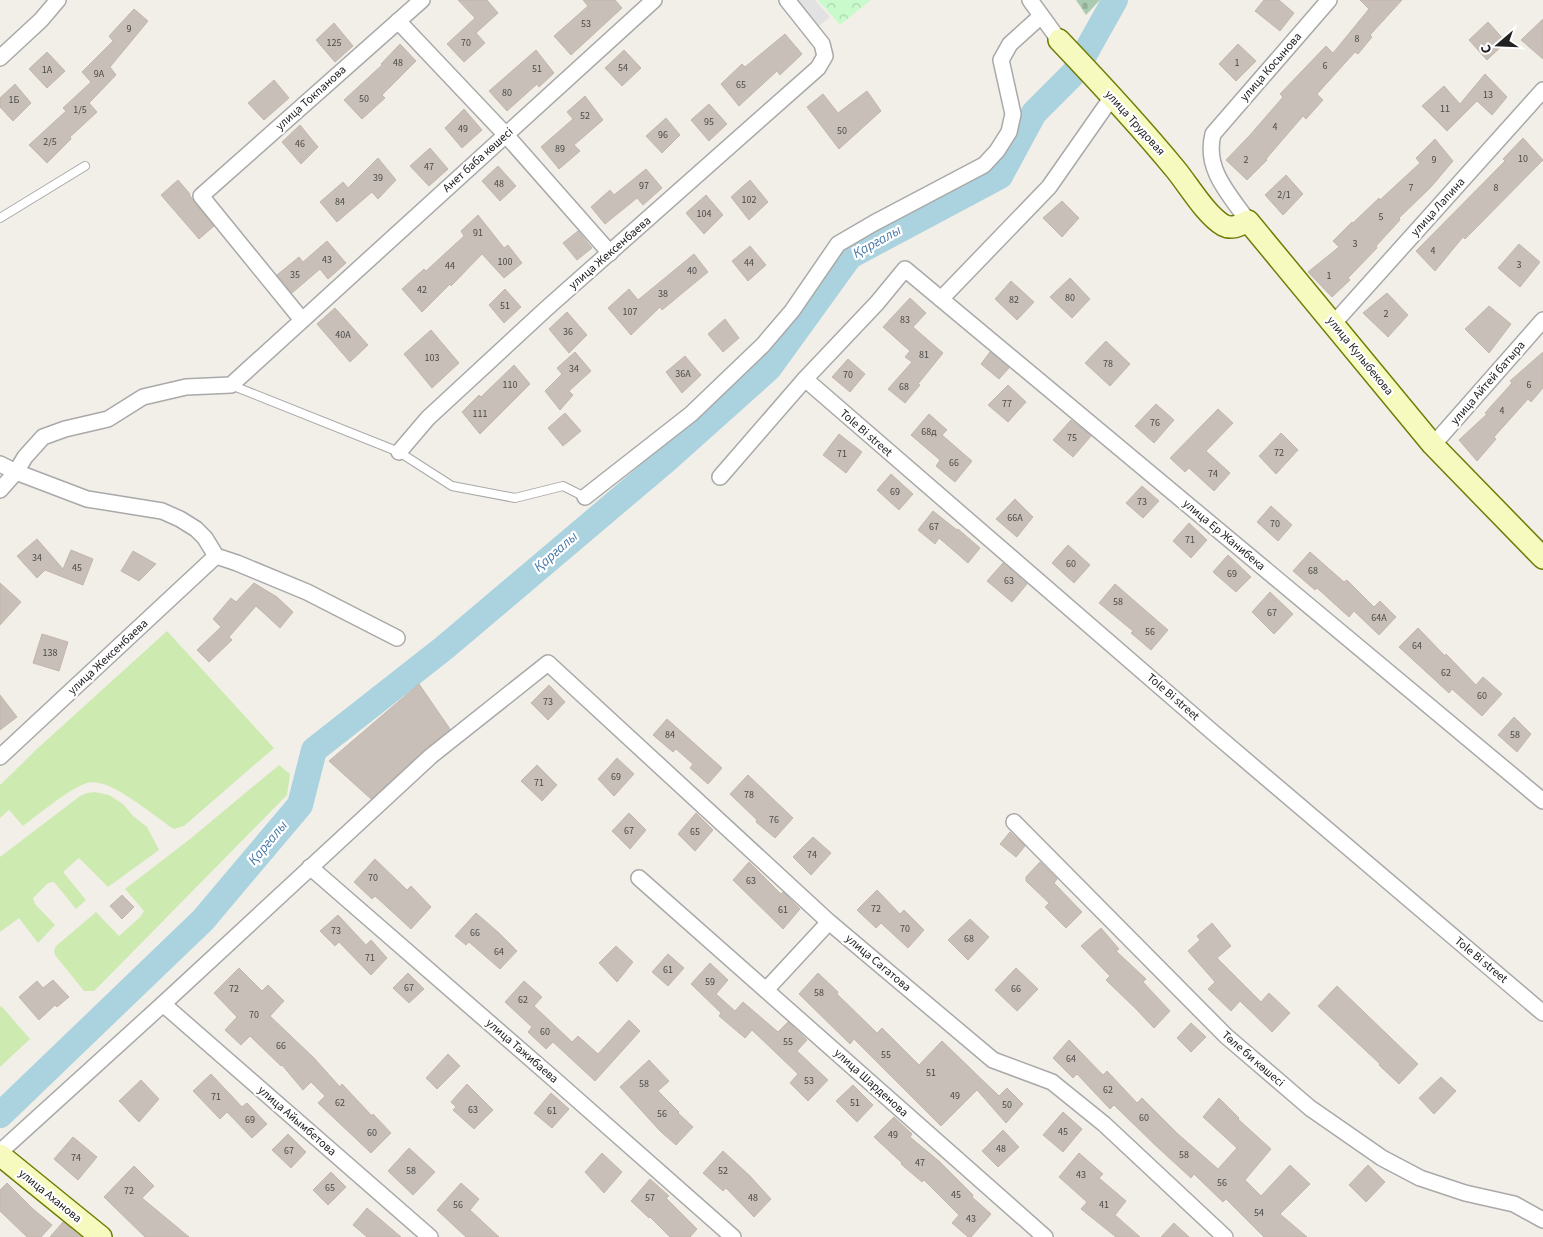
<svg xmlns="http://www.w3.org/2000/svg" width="1543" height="1237" viewBox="0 0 1543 1237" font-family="'Source Sans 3',sans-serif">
<defs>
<pattern id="cemetery-stones" width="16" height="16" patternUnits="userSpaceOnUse" patternTransform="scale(1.25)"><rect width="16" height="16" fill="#aacbaf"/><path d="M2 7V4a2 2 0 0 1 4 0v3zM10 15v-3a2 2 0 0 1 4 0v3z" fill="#92ae96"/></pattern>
<pattern id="park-crowns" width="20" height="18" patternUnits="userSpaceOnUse" patternTransform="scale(1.25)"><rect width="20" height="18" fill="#c8facc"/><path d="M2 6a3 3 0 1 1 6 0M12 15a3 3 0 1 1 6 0" fill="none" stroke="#acd6af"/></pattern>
</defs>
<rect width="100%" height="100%" fill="#f2efe9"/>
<g fill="#cdebb0">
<path d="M167,631L274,748L184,826L174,829C154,817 110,776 87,783C70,788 39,814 23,826L9,810L0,818V785L38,748Z"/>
<polygon points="279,765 290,774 287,795 104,981 94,991 84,991 55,955 54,950 56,946 96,912 119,936 140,917 144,911 125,889 190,839"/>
<polygon points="95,792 109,795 123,804 133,816 147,827 159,850 108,887 79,858 63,872 86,900 76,909 54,882 48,883 33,898 35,904 55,925 38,943 19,918 0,932 0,857 80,796 87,793"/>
<polygon points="0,1006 3,1008 30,1039 0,1067"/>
</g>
<polygon fill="url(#cemetery-stones)" points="1076,0 1100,0 1086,15"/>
<polygon fill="url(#park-crowns)" points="818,0 871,0 840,25"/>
<polygon fill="#e2e2e2" points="796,0 815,0 830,17 819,26"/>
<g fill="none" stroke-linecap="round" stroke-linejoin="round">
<polyline stroke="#aad3df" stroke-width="26" points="0,1115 203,920 300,805 314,750 444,648 665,461 769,368 850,256 1000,176 1034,113 1074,73 1115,0"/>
</g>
<g fill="#c7bfb8" stroke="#c4b6ab">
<polygon points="458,0 487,0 498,13 476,33 485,43 464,62 447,44 475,18"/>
<polygon points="583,0 615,0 622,8 571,55 554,36 588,6"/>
<polygon points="1264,0 1279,0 1294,13 1280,31 1255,11"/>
<polygon points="1360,0 1402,0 1370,35 1372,37 1358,54 1355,52 1317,94 1323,100 1306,119 1303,116 1266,159 1267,160 1247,180 1226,160 1250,135 1283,97 1280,94 1326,46 1333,53 1369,9"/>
<polygon points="134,9 148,21 110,67 116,75 89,103 97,112 70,137 71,139 47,163 29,145 66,111 63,108 91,82 82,72 113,41 109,36"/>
<polygon points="1543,19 1543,59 1521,40"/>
<polygon points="1488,22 1506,42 1487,60 1469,40"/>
<polygon points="334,23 353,46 335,62 316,40"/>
<polygon points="785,34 802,54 780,75 777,71 739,106 721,84 742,64 745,67"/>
<polygon points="400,44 416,61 382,95 385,98 362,119 344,100 382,65 381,64"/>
<polygon points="1238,44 1256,61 1236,81 1219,64"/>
<polygon points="536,50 554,73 539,87 537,84 507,111 489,91"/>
<polygon points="624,50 641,68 622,86 605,68"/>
<polygon points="47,52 65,71 47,88 29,69"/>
<polygon points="1485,74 1507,97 1492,115 1477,101 1447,131 1422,106 1444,86 1460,104"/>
<polygon points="274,80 289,98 264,120 248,103"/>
<polygon points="15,84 31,103 13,121 0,107 0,98"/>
<polygon points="867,91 881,111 839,149 807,107 823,94 838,113"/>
<polygon points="585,96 603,120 574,145 580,151 559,169 541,147 573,119 567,112"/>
<polygon points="709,104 727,124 709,141 691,120"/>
<polygon points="464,109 482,130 462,148 445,128"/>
<polygon points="666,118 680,135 662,153 646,136"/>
<polygon points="300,125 318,147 301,164 282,142"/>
<polygon points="1523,138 1543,160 1465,239 1463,237 1435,271 1416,251 1505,161 1503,159"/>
<polygon points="1435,139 1453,161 1431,187 1399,218 1400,220 1376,246 1377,248 1348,278 1350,280 1332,297 1308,272 1339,247 1333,241 1352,222 1353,223 1379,198 1380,200 1420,163 1416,158"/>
<polygon points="430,148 448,169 429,186 410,166"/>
<polygon points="378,158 396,180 378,199 372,192 337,222 320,202 343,182 348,188"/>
<polygon points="498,166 516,186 500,201 482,181"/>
<polygon points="646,169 662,188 643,205 637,198 605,224 591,207 610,190 614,195"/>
<polygon points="1286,175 1303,194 1283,215 1265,195"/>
<polygon points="178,180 190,194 189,194 194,202 214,226 199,239 161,195"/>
<polygon points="750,180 768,202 749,220 731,197"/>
<polygon points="706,195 723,215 704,234 686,213"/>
<polygon points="1062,201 1079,218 1062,237 1043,218"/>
<polygon points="478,215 504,248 508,245 522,263 504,278 482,254 451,286 450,284 422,312 402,289 424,269 426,271 464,236 461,231"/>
<polygon points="578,231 592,248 577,260 563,243"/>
<polygon points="327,241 346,263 328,279 320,269 292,293 277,275 299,257 303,262"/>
<polygon points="1519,244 1540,262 1520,287 1498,268"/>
<polygon points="750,246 766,265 748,281 732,261"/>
<polygon points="694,254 708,272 662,310 660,307 631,335 608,308 629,289 638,300"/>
<polygon points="1070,278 1090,299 1072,318 1050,297"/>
<polygon points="1011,281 1034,302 1017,320 995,299"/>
<polygon points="505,289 521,307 504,323 489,305"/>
<polygon points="1387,293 1408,315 1388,337 1363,313"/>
<polygon points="910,298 926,313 913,327 943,353 918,384 920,385 905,403 888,389 912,362 905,357 910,351 883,327"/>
<polygon points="1489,306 1511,324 1489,353 1465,329"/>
<polygon points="335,308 368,345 350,362 317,324"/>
<polygon points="567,312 587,335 569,353 549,329"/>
<polygon points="725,319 739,338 723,352 708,334"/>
<polygon points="431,330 459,363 432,388 404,354"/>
<polygon points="1106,341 1130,364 1110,386 1085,363"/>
<polygon points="575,352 591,371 569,391 573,395 560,410 545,391 562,374 557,368"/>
<polygon points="990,352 1009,368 999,379 981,364"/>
<polygon points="1543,352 1543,388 1531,402 1528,399 1494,437 1496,439 1477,461 1459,440 1487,414 1485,413 1512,383 1510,381"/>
<polygon points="685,356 701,375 682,393 666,372"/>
<polygon points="848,359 865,374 850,392 832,377"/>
<polygon points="514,365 530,384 480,434 462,412 479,395 481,397"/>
<polygon points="1008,385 1026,402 1008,422 988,405"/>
<polygon points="1156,404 1174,420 1154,443 1135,426"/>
<polygon points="1218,409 1233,423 1206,451 1230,473 1214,491 1189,468 1185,472 1170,458"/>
<polygon points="565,413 581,431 563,446 548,428"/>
<polygon points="929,414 947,430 942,435 972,461 955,482 936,466 940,460 911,435"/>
<polygon points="1071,420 1091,436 1073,457 1053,440"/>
<polygon points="1281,433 1298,450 1276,474 1259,456"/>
<polygon points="839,434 862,452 846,473 823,455"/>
<polygon points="891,474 913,494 899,510 877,490"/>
<polygon points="1142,486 1159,501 1143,518 1126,503"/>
<polygon points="1015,499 1033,517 1017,537 996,519"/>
<polygon points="1271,506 1292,525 1278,541 1257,522"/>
<polygon points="933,511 957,530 958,529 980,548 968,563 939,538 935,544 918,530"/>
<polygon points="1189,523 1207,540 1191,558 1173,541"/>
<polygon points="37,539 63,569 71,550 93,559 83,585 45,570 37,578 17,556"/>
<polygon points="1068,545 1090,565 1074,583 1052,563"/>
<polygon points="133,551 156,564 139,581 121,571"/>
<polygon points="1310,552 1344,582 1347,580 1374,607 1380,601 1396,617 1379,635 1354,611 1349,617 1317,588 1315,590 1293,571"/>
<polygon points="1228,555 1251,577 1236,592 1213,572"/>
<polygon points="1003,563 1027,584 1012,602 987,581"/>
<polygon points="0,583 21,602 0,625"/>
<polygon points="254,583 277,597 293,612 280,628 256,606 229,637 232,640 209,662 197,650 221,627 213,619 231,598 236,602"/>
<polygon points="1115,584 1168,630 1151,650 1131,633 1133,631 1099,603"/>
<polygon points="1270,592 1293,614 1274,634 1252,612"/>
<polygon points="1418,628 1445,656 1446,654 1476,685 1483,677 1502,694 1482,716 1452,689 1449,693 1399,647"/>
<polygon points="42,634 68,642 59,671 33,663"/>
<polygon points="419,684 450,729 425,749 371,799 329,761"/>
<polygon points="549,685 565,702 548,720 531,703"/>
<polygon points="0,695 17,717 0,730"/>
<polygon points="1514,717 1531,734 1517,752 1498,735"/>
<polygon points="667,719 722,768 708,784 690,768 693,764 676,749 673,752 653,735"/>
<polygon points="617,758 634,774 614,796 598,779"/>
<polygon points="537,765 557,785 542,801 521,781"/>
<polygon points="748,775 793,818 775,838 756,822 757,820 730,794"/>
<polygon points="629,813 646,830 630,849 612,831"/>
<polygon points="696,813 713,830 695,851 678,834"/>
<polygon points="1010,832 1025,846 1016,857 1000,844"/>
<polygon points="813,837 831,853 811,875 793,857"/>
<polygon points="375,859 407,890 411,886 431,907 411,929 375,896 372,899 354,882"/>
<polygon points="749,862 781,894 783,892 800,909 783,929 733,880"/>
<polygon points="1040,862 1057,879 1054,883 1082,912 1066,928 1045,907 1049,903 1026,881 1026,877"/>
<polygon points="877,890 900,914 904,910 924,930 908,948 881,923 876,928 857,910"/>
<polygon points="122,895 134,907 122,919 110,906"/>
<polygon points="476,913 499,933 517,951 500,969 469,942 466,945 455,936"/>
<polygon points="338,915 366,945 371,940 387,958 371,975 339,942 335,946 320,931"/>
<polygon points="970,919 989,937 968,960 948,940"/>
<polygon points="1212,923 1231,946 1217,958 1261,1002 1269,993 1290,1013 1272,1032 1240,1001 1231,1011 1208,989 1215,982 1188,951 1200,940 1197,936"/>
<polygon points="1101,928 1119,949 1116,951 1146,979 1143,982 1170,1011 1154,1028 1136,1009 1106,980 1110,976 1081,946"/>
<polygon points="616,946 633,962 617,982 599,963"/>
<polygon points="668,954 684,968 668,986 652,972"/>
<polygon points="710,963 728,980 716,994 735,1011 743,1002 778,1032 788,1022 807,1040 797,1051 828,1080 808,1101 790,1083 798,1074 752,1030 745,1038 719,1016 721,1013 691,984"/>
<polygon points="239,968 262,991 268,985 284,1001 270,1016 314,1058 340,1087 342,1084 372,1116 373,1114 391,1133 371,1153 318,1103 325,1096 311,1082 303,1090 282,1065 281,1066 250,1036 241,1045 225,1030 237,1017 214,993"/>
<polygon points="1016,968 1038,989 1017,1011 995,990"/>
<polygon points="408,973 424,989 409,1003 393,988"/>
<polygon points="818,973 838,992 837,994 877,1033 882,1028 919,1065 942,1041 999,1096 1007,1088 1023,1104 1006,1123 977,1090 941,1126 854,1039 850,1044 799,994"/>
<polygon points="53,980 69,997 57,1007 55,1005 39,1020 19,997 37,981 43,988"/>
<polygon points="524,981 542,997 534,1006 572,1042 578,1036 598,1054 629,1020 640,1031 595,1081 553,1042 546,1049 528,1032 532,1027 505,1002"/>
<polygon points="1337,986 1418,1064 1399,1084 1379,1065 1380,1064 1318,1006"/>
<polygon points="1191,1023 1206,1037 1191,1052 1177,1038"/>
<polygon points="1069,1040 1103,1075 1107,1071 1137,1103 1142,1098 1178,1134 1218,1169 1237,1148 1203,1117 1219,1098 1239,1118 1238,1119 1271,1149 1245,1180 1261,1196 1290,1165 1310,1184 1280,1214 1307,1237 1264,1237 1226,1199 1223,1202 1194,1174 1191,1178 1154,1144 1114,1105 1110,1109 1077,1074 1073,1078 1053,1058"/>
<polygon points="448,1054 460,1066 437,1089 426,1078"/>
<polygon points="649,1060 669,1081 658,1091 679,1112 678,1113 693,1127 676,1145 660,1131 620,1087"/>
<polygon points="211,1074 242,1107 247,1103 267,1124 252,1138 227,1112 220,1119 193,1091"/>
<polygon points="1441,1077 1456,1091 1434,1114 1419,1098"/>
<polygon points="141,1080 159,1099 139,1122 119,1101"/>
<polygon points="467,1084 493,1110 474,1129 453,1110 456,1107 451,1102"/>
<polygon points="853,1085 873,1105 857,1122 836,1101"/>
<polygon points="551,1093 569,1109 552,1128 534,1113"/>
<polygon points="1063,1112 1082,1129 1063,1152 1043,1135"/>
<polygon points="894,1117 912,1134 910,1137 940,1162 973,1195 972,1197 991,1214 971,1237 968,1237 952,1223 959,1215 924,1180 922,1182 901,1164 902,1163 874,1137"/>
<polygon points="1003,1130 1019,1147 998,1167 982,1151"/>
<polygon points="288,1134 306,1152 291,1168 272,1150"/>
<polygon points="73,1137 97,1157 78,1180 54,1159"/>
<polygon points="409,1148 435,1172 413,1195 388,1171"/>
<polygon points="723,1151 750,1176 771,1199 754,1217 726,1188 723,1191 703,1173"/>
<polygon points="602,1153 622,1172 604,1193 585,1172"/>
<polygon points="1079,1153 1103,1174 1099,1178 1126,1201 1115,1215 1140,1237 1116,1237 1081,1209 1087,1202 1059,1177"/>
<polygon points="1368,1165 1385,1182 1366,1202 1349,1185"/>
<polygon points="134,1166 154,1186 142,1198 189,1237 145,1237 104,1197"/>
<polygon points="331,1172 346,1187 328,1205 313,1190"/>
<polygon points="650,1179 669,1196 666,1198 697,1229 690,1237 670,1237 650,1217 649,1218 631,1201"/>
<polygon points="7,1183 32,1208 52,1225 41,1237 27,1237 0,1211 0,1190"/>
<polygon points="461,1183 479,1199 470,1210 499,1237 466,1237 437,1210"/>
<polygon points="367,1208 401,1237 367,1237 353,1225"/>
<polygon points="63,1222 77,1234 81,1237 50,1237"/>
<polygon points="1174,1223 1189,1237 1161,1237"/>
</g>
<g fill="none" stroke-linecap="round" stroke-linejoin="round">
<defs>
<g id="lane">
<polyline points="0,218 85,166"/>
<polyline points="231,385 399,452 452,486 515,498 563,486 585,497"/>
</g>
<g id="street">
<polyline points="1030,0 1059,40"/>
<polyline points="398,21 506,135 610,253"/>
<polyline points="0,58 41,20 58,0"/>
<path d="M1248,221C1229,194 1204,169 1213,134L1329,0"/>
<polyline points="941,299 1049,187 1112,97"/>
<polyline points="302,320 201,196 422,0"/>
<polyline points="1334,323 1543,90"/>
<polyline points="805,379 1216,735 1543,1013"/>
<polyline points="1433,445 1543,320"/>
<polyline points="399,452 428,418 547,308 818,68 825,56 822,44 787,0"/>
<polyline points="0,464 16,472 87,499 162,511 180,519 196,529 205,538 216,556 237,563 307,592 397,638"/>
<polyline points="720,477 805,379 877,303 905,269 1543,801"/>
<polyline points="0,490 16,472 25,457 43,437 65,429 108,419 143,397 186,387 231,385 654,0"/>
<polyline points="585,497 691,414 763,345 792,311 838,244 874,223 984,165 997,151 1009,132 1013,114 1001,60 1010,44 1041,16"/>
<polyline points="0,757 216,556"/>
<polyline points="1014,822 1226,1036 1310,1108 1382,1158 1420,1178 1465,1193 1514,1204 1543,1220"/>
<polyline points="310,867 555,1080 733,1237"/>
<polyline points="639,878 1045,1237"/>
<polyline points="766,990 829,922"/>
<polyline points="163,1004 430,1237"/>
<polyline points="0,1152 163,1004 431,756 548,663 829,922 993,1060 1052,1082 1104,1124 1225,1237"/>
</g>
<g id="secondary">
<path d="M1059,40C1099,82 1139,125 1176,170C1189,186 1206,215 1223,225C1232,230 1240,225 1248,221L1433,445L1543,558"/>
<polyline points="0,1155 101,1237"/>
</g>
</defs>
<use href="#lane" stroke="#a9a9a9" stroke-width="10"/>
<use href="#street" stroke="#a9a9a9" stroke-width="18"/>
<use href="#secondary" stroke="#707d05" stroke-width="24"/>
<use href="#lane" stroke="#fff" stroke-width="8"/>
<use href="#street" stroke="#fff" stroke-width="15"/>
<use href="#secondary" stroke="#f7fabf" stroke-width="21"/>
</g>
<g text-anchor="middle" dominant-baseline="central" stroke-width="4.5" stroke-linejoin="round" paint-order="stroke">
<g font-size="10" fill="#4b4948">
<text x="586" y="24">53</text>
<text x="129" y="29">9</text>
<text x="1357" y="39">8</text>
<text x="334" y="43">125</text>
<text x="466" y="43">70</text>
<text x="398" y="63">48</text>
<text x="1237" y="63">1</text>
<text x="1325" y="66">6</text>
<text x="623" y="68">54</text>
<text x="537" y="69">51</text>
<text x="47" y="70">1А</text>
<text x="99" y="74">9А</text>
<text x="741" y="85">65</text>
<text x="507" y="93">80</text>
<text x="1488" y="95">13</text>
<text x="364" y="99">50</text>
<text x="14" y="100">1Б</text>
<text x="1445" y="109">11</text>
<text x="80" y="110">1/5</text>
<text x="585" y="116">52</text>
<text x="709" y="122">95</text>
<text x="1275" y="127">4</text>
<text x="463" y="129">49</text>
<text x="842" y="131">50</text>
<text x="663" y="135">96</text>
<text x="50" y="142">2/5</text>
<text x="300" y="144">46</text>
<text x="560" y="149">89</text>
<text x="1523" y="159">10</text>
<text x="1246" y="160">2</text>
<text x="1434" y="160">9</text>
<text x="429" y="167">47</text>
<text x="378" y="178">39</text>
<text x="499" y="184">48</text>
<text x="644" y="186">97</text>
<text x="1411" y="188">7</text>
<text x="1496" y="188">8</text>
<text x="1284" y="195">2/1</text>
<text x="749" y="200">102</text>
<text x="340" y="202">84</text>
<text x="704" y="214">104</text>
<text x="1381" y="217">5</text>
<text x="478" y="233">91</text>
<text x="1355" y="244">3</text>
<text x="1433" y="251">4</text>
<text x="327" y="260">43</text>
<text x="505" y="262">100</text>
<text x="749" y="263">44</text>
<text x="1519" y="265">3</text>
<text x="450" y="266">44</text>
<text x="692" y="271">40</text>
<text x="295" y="275">35</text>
<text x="1329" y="276">1</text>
<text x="422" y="290">42</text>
<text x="663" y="294">38</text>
<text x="1070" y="298">80</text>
<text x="1014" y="300">82</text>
<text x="505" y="306">51</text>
<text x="630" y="312">107</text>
<text x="1386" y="314">2</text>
<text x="905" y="320">83</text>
<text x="568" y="332">36</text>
<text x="343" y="335">40А</text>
<text x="924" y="355">81</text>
<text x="432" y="358">103</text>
<text x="1108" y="364">78</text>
<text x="574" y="369">34</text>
<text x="683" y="374">36А</text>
<text x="848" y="375">70</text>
<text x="510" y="385">110</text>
<text x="1529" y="385">6</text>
<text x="904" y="387">68</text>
<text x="1007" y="404">77</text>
<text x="1502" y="411">4</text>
<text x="480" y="414">111</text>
<text x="1155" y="423">76</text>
<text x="929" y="432">68д</text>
<text x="1072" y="438">75</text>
<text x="1279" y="453">72</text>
<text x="842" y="454">71</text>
<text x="954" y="463">66</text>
<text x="1213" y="474">74</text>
<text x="895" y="492">69</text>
<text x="1142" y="502">73</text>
<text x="1015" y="518">66А</text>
<text x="1275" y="524">70</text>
<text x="934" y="527">67</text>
<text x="1190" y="540">71</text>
<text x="37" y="558">34</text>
<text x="1071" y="564">60</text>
<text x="77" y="568">45</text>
<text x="1313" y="571">68</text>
<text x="1232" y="574">69</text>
<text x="1009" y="581">63</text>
<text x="1118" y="602">58</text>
<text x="1272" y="613">67</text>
<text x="1379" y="618">64А</text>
<text x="1150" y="632">56</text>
<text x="1417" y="646">64</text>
<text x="50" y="653">138</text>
<text x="1446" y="673">62</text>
<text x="1482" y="696">60</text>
<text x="548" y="702">73</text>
<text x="670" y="735">84</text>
<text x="1515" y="735">58</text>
<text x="616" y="777">69</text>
<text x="539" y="783">71</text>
<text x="749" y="795">78</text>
<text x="774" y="820">76</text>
<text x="629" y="831">67</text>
<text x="695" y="832">65</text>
<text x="812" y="855">74</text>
<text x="373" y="878">70</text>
<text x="751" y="881">63</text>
<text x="876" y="909">72</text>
<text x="783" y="910">61</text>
<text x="905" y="929">70</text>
<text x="336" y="931">73</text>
<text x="475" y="933">66</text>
<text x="969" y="939">68</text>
<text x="499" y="952">64</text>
<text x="370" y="958">71</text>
<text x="668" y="970">61</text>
<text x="710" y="982">59</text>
<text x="409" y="988">67</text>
<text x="234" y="989">72</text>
<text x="1016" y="989">66</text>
<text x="819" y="993">58</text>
<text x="523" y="1000">62</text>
<text x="254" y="1015">70</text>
<text x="545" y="1032">60</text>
<text x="788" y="1042">55</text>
<text x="281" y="1046">66</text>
<text x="886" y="1055">55</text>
<text x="1071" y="1059">64</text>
<text x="931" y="1073">51</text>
<text x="809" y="1081">53</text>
<text x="644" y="1084">58</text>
<text x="1108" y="1090">62</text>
<text x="955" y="1096">49</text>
<text x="216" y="1097">71</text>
<text x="340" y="1103">62</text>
<text x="855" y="1103">51</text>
<text x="1007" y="1105">50</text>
<text x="473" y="1110">63</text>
<text x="552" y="1111">61</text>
<text x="662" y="1114">56</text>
<text x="1144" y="1118">60</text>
<text x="250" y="1120">69</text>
<text x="1063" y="1132">45</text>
<text x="372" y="1133">60</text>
<text x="893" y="1135">49</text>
<text x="1001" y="1149">48</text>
<text x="289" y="1151">67</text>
<text x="1184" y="1155">58</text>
<text x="76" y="1158">74</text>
<text x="920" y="1163">47</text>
<text x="411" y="1171">58</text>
<text x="723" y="1171">52</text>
<text x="1081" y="1175">43</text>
<text x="1222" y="1183">56</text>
<text x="330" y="1188">65</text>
<text x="129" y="1191">72</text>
<text x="956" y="1195">45</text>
<text x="650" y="1198">57</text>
<text x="753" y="1198">48</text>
<text x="458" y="1205">56</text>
<text x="1104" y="1205">41</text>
<text x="1259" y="1213">54</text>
<text x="971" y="1219">43</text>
</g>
<g font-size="12" fill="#222" stroke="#fff">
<text transform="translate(1271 67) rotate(-49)">улица Косынова</text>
<text transform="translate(311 98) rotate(-42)">улица Токпанова</text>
<text transform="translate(1135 123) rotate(48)">улица Трудовая</text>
<text transform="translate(478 160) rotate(-42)">Анет баба көшесі</text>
<text transform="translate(1438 207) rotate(-48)">улица Лапина</text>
<text transform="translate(610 253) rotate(-41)">улица Жексенбаева</text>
<text transform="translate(1360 356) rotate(51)">улица Кулыбекова</text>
<text transform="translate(1488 383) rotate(-49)">улица Айтей батыра</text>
<text transform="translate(866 433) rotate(41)">Tole Bi street</text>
<text transform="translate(1224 535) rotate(40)">улица Ер Жанибека</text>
<text transform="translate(108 657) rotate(-43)">улица Жексенбаева</text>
<text transform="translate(1173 697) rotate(41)">Tole Bi street</text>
<text transform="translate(1481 960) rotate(40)">Tole Bi street</text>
<text transform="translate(878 963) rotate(40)">улица Сагатова</text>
<text transform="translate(522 1051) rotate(41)">улица Тажибаева</text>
<text transform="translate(1253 1059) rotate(41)">Төле би көшесі</text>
<text transform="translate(871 1083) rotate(42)">улица Шарденова</text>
<text transform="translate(297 1121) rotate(41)">улица Айымбетова</text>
<text transform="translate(50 1196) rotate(39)">улица Аханова</text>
</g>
<g font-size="14" font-style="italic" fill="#4a7aab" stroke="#fff">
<text transform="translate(877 242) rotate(-29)">Қарғалы</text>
<text transform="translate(556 552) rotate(-41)">Қарғалы</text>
<text transform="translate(268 843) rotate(-50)">Қарғалы</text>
</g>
</g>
<g transform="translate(1498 45) rotate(251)" stroke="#ffffff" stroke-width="4" paint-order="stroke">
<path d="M0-4L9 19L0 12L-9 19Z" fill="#222222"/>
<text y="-8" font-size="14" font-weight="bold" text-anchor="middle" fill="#222222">С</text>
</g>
</svg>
